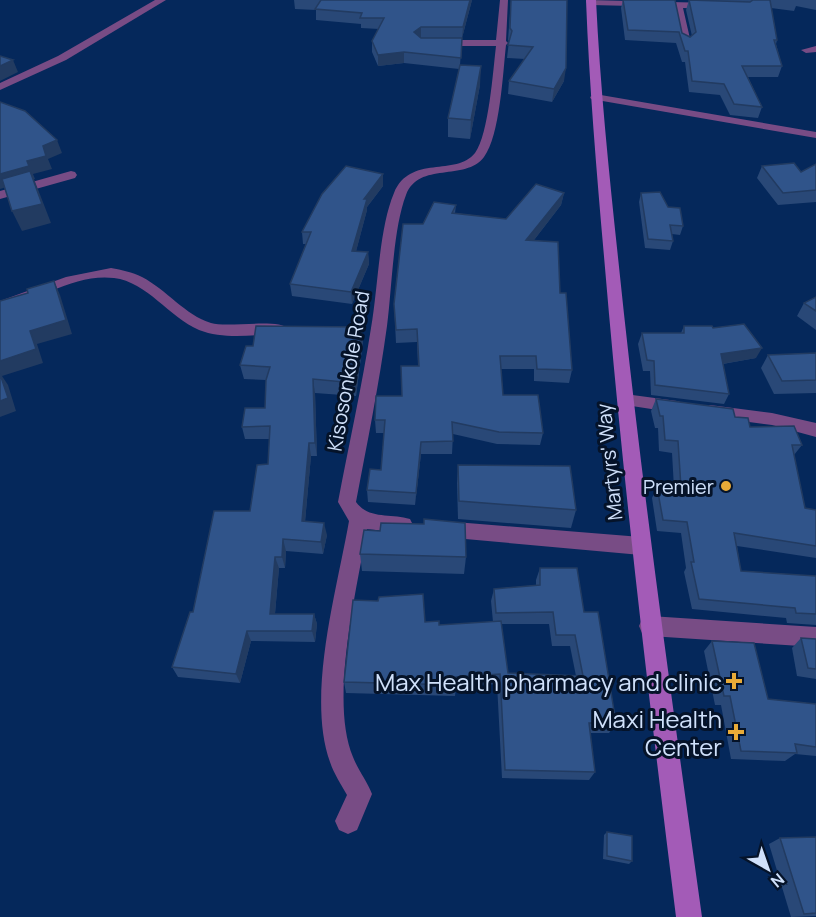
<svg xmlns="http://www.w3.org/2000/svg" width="816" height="917" viewBox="0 0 816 917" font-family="Manrope,sans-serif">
<rect width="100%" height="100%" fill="#05285b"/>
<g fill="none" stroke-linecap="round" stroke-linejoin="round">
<g fill="#784c85" fill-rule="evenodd">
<polygon points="155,0 166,0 66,60 0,90 0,83 58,56"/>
<path d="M500,0H508L506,41L508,43L506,45C503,72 500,136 484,157C465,182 419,161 406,195C393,229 392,288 387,326C379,385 367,444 356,502C369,520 391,513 410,519L413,525L410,531L403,533L367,529C357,590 329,700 353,757C358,770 367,781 372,794L357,830L348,834L339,830L335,821L347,795C341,784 334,774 330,762C306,695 337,590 349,521L338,502C349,444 362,386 371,328C378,289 379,228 394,193C410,154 456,177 475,153C489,134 493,70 496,46H439L434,43L439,40H496Z"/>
<polygon points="588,0 712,3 717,6 712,9 683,8 691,43 686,46 681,43 674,7 591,5 586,2"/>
<polygon points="816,46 816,52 806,53 801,50"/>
<polygon points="595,94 816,132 816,138 591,99 590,97"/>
<polygon points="71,171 75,172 77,175 75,178 0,199 0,191"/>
<path d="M111,268C122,270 132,272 142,277C167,290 185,315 211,323C228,328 280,318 288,329C283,337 271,334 262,335C242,336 219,338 199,330C169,317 147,282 114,278C75,273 36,301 0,311V301L66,277Z"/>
<polygon points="625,394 677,401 683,403 685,407 683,411 677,413 619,404 617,400 619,396"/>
<polygon points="710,405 772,413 816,423 816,437 772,425 704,416 701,411 704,406"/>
<polygon points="443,521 641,537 648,540 651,546 648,552 641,555 443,537 436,535 433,529 436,523"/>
<polygon points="650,616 816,627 816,647 650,636 642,633 639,626 642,619"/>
</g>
<path fill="#a35bb7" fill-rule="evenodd" d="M586,0H596C601,105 613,209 624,314C646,516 674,716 702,917H676C651,716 627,516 609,314C600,209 590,105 586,0Z"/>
</g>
<g fill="#294877" fill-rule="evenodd">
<polygon points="294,0 472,0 462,38 460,65 480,85 470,139 448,137 448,118 459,69 404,63 378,66 372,52 372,41 379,29 361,28 361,24 316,20 316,10 295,9"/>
<polygon points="511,0 564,81 552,102 508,94 509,81 525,59 507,58 509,41 508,40"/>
<polygon points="623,0 675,0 682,33 690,37 692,36 686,10 689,0 677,0 816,0 816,10 796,6 794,11 771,8 777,40 776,44 782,66 778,77 748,77 762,107 758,118 730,115 720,95 689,92 685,62 682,62 676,43 625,40 621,8"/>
<polygon points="816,164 816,202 778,205 757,178 762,166 801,172"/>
<polygon points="383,174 383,186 367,207 367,210 356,251 368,252 369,264 352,304 292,296 290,284 306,244 303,244 302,232"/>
<polygon points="564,193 561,205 534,240 560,293 572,370 569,383 534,381 534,369 501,369 503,395 543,433 540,445 497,444 453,434 452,454 421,454 415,505 368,502 367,490 381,470 384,433 376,433 375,420 401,396 418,366 417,342 396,343 394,304 456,205 455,213 506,219"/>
<polygon points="641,193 668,207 683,226 680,235 672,234 673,241 670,250 645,248 639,202"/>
<polygon points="816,297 816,330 797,316 804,303"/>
<polygon points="684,326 713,328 756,358 723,364 729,394 724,404 651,395 650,371 643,371 638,344 642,333 681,333"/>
<polygon points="363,341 356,396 315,393 317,456 311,456 305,522 327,535 323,554 286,551 285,568 279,568 275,614 314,614 317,624 315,642 251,641 240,683 178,677 172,667 193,612 250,511 268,464 270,439 245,439 242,427 265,408 266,380 244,379 240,365 253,346"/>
<polygon points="816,353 816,393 774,394 761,368 768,355"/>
<polygon points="656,399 735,417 750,427 802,445 794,455 805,508 816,510 816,558 737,546 741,571 816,576 816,625 787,623 786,618 692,609 684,572 686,568 681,533 657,531 652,498 657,487 674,488 672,453 659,451 658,428 655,428 651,411"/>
<polygon points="458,465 576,510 571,528 458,519 457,483"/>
<polygon points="424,524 466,557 464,574 362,571 360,554 380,531"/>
<path d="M540,568L584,612L616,723L609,733H590L595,772L589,780L502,778L497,684L456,687L455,696L346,693L344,682L425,622L439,625L493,622L491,601L494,589L536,585V580ZM501,624H549L552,646H570L576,676L508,673Z"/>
<polygon points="801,638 816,639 816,679 797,676 792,648"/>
<polygon points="712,641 768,699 816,704 816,756 795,754 785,761 731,759 721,705 715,705 704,651"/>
<polygon points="607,832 632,861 629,864 603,859 604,835"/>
<polygon points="816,837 816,916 791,917 769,844 780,838"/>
</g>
<g fill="#223b61">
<polygon points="470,0 472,0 462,38 463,27"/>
<polygon points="421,27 421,38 414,32"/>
<polygon points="404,52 404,63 378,66 378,55"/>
<polygon points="13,60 18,72 0,81 0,66"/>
<polygon points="481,66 480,85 470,139 471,120"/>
<polygon points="566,68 564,81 552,102 554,89"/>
<polygon points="57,140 62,153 48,159 52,169 33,174 35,179 34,179 51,223 22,231 12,211 33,179 0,189 0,174 27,161 43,146"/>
<polygon points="383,174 383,186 367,207 367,210 353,263 352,251 364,199"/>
<polygon points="564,193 561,205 524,253 526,240"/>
<polygon points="368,252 369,264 352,304 351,292"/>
<polygon points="54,281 60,295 72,334 37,344 43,363 2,376 8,385 16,411 0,417 0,361 30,331"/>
<polygon points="362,327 363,341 356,396 354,383"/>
<polygon points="762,348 756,358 716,365 721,354"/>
<polygon points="313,379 315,393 317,456 315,443"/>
<polygon points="421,442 421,454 415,505 416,493"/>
<polygon points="309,443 311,456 304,533 302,521"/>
<polygon points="324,523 327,535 323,554 321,542"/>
<polygon points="283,539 286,551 285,568 282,557"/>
<polygon points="275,557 279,568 274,624 270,614"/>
<polygon points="314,614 317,624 315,642 312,631"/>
<polygon points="247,631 251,641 240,683 236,674"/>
</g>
<g fill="#30548a" stroke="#223b61" stroke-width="1.5">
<polygon points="321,0 470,0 463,27 421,27 414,32 421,38 462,38 461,58 404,52 378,55 372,41 384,18 360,18 362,13 315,9"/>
<polygon points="511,0 567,0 566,68 554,89 509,81 533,47 508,45 512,31 510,28"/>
<polygon points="623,0 675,0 682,33 690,37 696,32 689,0 750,2 753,0 770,0 777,40 774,40 782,66 742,66 762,107 734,104 724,84 692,81 688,51 685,51 679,32 628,30"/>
<polygon points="0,56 13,60 0,66"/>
<polygon points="460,65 481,66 471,120 448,118"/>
<polygon points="0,102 25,111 57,140 43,146 46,156 27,161 29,166 0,174"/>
<polygon points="794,163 801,172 816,164 816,190 783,193 762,166"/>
<polygon points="346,166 383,174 364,199 367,199 352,251 368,252 351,292 290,284 311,232 302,232 322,194"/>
<polygon points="30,171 42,204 12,211 2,179"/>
<polygon points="536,184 564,193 526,240 558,242 560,293 566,293 572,370 537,369 536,356 500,356 503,395 538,395 543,433 499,432 452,422 453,441 421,442 416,493 367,490 370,469 381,470 385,420 375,420 376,396 402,396 401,366 419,366 417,329 396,330 394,304 403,224 423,224 434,202 456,205 452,213 506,219"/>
<polygon points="660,192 668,207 680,208 683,226 670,225 673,241 648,239 641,193"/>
<polygon points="54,281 66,320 30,331 36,349 0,361 0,301 28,293 27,289"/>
<polygon points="816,297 816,311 804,303"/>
<polygon points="744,324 762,348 721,354 729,394 655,385 654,361 647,360 642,333 684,333 684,326 712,326 713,328"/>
<polygon points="256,326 362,327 354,383 313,379 315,443 309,443 302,521 324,523 321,542 283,539 282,557 275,557 270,614 314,614 312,631 247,631 236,674 172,667 190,612 193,612 214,511 250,511 257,465 268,464 270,426 242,427 245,408 265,408 266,380 270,367 240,365 246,346 253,346"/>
<polygon points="816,353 816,380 782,381 768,355"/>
<polygon points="0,374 8,398 0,401"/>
<polygon points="656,399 733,409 735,417 748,418 750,427 794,426 802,445 792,445 805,508 816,510 816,546 734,533 741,571 816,576 816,614 796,613 795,608 699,599 691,562 694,562 687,522 663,520 657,487 681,488 678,441 665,440 663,416 660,416"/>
<polygon points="458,465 570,466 576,510 459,501"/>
<polygon points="424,519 465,523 466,557 360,554 364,530 380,531 381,523 424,524"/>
<polygon points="540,568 577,568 584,612 598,612 616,723 589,723 595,772 505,770 500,674 456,677 456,685 344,682 353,600 378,601 379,597 423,594 425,622 439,621 439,625 501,621 508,673 583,676 575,635 556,635 553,612 496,613 494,589 540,585"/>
<polygon points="801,638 816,639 816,669 808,668"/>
<polygon points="712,641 754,643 768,699 816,704 816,747 795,744 797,753 741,751 730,696 724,696"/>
<polygon points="607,832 632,836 632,861 607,856"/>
<polygon points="816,837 816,913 804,914 780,838"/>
</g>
<g fill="#e9ab38" stroke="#051329" stroke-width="2">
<circle cx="726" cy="486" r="6"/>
<path d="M731 672h6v6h6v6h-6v6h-6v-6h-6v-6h6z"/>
<path d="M733 723h6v6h6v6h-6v6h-6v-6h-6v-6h6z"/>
</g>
<g text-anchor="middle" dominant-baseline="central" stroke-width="6" stroke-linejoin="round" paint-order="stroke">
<g font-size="20" fill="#d0e1fb" stroke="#051329">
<text transform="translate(348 371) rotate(-80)">Kisosonkole Road</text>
<text transform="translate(609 462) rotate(-96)">Martyrs' Way</text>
</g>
<g font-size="20" fill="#d0e1fb" stroke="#051329" text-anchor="end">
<text x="714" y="486">Premier</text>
</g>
<g font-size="24" fill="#d0e1fb" stroke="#051329" text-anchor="end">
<text x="722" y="681">Max Health pharmacy and clinic</text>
<text x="722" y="718">Maxi Health<tspan x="722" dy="28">Center</tspan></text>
</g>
</g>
<g transform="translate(768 869) rotate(140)" stroke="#051329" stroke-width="4.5" paint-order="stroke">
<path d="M0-4.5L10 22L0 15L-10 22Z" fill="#d0e1fb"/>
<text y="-9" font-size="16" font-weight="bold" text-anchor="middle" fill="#d0e1fb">N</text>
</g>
</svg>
